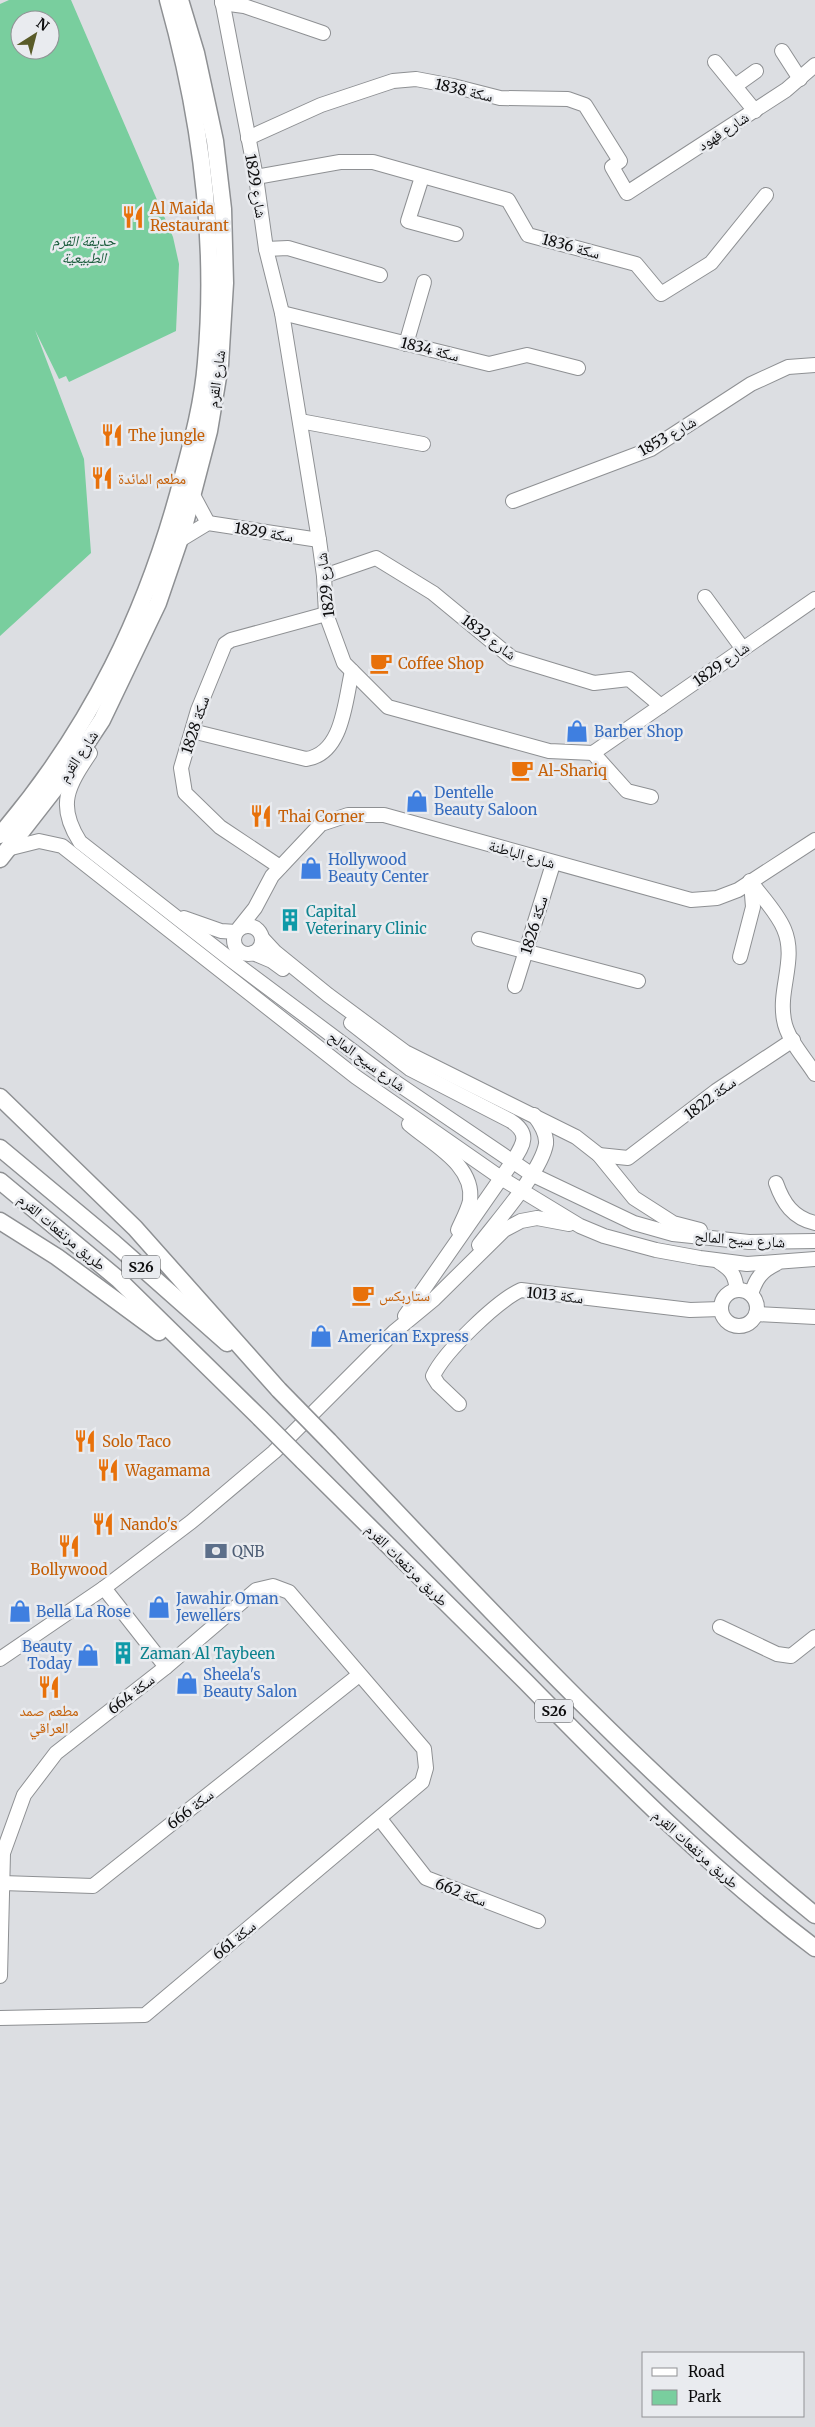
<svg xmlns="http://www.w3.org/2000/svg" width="815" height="2427" viewBox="0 0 815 2427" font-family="Merriweather,'Noto Naskh Arabic',serif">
<rect width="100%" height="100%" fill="#dcdee2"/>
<path fill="#79ce9e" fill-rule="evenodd" d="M9,0H71L173,237L179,264L176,331L69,382L66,376L59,379L35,330L84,459L91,553L0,636V4ZM20,20H50V50H20Z"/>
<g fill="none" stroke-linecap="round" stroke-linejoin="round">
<defs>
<g id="minor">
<polyline points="222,0 256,177 266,249 282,313 319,540 324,576 326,614 344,663 388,707 549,751 593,753 815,599"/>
<polyline points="222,3 244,6 323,33"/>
<polyline points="782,51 800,79"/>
<polyline points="715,62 755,111"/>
<polyline points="735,86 756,71"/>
<polyline points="248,138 321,105 393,81 416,79 453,86 500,98 568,99 585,105 620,161 612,167 627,193 786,90 815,65"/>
<polyline points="256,177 340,162 373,162 508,200 528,235 636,264 661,294 711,263 766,195"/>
<polyline points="422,177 408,221 456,234"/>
<polyline points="266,249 288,248 380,275"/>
<polyline points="282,313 489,364 527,355 578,368"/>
<polyline points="406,344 424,282"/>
<polyline points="300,421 423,444"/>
<polyline points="193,495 208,523"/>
<polyline points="513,501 651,449 751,384 788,367 815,365"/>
<polyline points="180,540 208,523 319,540"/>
<polyline points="324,576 376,558 433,593 512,658 594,683 629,679 661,706"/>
<polyline points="705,597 743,649"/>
<path d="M192,731L306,759C343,754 345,701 352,671"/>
<path d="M90,753C68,786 56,805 80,842L231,960L382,1073L531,1174L634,1223L673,1234L749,1242L815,1241"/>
<polyline points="593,753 627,791 651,797"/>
<polyline points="11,848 39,841 62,846 356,1077 501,1178 580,1226 604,1236 656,1250 700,1258 747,1264 815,1259"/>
<polyline points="280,867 220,827 185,793 181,768 198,710 225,644 231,640 326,614"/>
<path d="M750,881C761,896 777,912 784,929C797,959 778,989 784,1020C787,1039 805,1058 815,1074"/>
<polyline points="184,918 221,931 236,932"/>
<circle cx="248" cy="940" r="14"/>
<polyline points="239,928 255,908 272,876 321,824 348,815 384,815 691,900 717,898 738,890 815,840"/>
<polyline points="262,938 275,952 328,995 405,1052 576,1137 599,1155 634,1198 673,1223 700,1230"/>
<polyline points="479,939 638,981"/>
<polyline points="253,953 272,961 283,969"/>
<polyline points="740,957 753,907 751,882"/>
<polyline points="515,986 553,864"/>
<path d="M351,1023L410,1069L511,1121C531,1134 523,1145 513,1161L405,1316"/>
<path d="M409,1124C432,1144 475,1165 470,1201C468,1210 462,1221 458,1230"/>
<polyline points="599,1155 628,1158 716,1091 793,1040"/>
<path d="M776,1183C783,1203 793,1218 815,1223"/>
<path d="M479,1245C497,1221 541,1172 546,1144C547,1134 540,1123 534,1115"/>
<path d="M719,1262C732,1270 735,1275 737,1290"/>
<circle cx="739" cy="1308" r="18"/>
<path d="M751,1294C756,1279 761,1271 776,1264"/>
<polyline points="756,1314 815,1317"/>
<path d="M459,1404L438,1384L433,1376C444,1352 497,1301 521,1290L690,1310L721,1309"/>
<polyline points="104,1588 166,1667"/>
<polyline points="720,1627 777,1654 791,1656 815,1637"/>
<polyline points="0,1659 104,1588 191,1522 274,1452 394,1332 434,1299 504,1230 521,1221 537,1218 569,1224"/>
<polyline points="380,1819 426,1878 538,1921"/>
<polyline points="2,1883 93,1886 359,1675"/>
<polyline points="0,1976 3,1853 24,1795 56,1753 166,1667 256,1590 273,1586 289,1592 424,1749 426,1768 422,1782 145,2015 0,2018"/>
</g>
<g id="major">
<path d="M0,835C91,729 148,611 183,476C193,439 203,401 206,362C217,239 201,118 168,0"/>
<polyline points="0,859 67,773 102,720 158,603 184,527 209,431 220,365 225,283 223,209 215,141 196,53 180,0"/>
<polyline points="0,1097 135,1228 279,1390"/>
<polyline points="0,1148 114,1243 227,1343"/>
<polyline points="0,1181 118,1279 260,1418"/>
<polyline points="0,1221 57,1257 159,1332"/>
<path d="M329,1441C485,1605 639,1772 815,1915"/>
<path d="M303,1461C377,1535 452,1608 526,1682C618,1776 710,1869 815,1948"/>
</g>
</defs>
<use href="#minor" stroke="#8e9093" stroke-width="16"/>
<use href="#major" stroke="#8e9093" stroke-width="19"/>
<use href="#minor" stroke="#fff" stroke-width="14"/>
<use href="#major" stroke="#fff" stroke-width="16"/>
<defs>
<g id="major-bridge">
<polyline points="279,1390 329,1441"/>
<polyline points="260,1418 303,1461"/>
</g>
</defs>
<use href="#major-bridge" stroke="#8e9093" stroke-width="19" stroke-linecap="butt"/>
<use href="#major-bridge" stroke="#fff" stroke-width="16"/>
</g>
<defs>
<symbol id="restaurant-bare" viewBox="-9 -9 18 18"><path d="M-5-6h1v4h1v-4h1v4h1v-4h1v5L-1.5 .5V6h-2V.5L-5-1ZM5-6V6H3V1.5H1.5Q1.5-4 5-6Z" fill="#e8710a" stroke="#e9ebef" stroke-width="2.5" paint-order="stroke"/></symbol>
<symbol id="cafe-bare" viewBox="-9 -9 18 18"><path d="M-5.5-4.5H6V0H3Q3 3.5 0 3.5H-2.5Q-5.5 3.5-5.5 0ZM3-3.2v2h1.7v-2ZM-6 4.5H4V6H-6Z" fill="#e8710a" stroke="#e9ebef" stroke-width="2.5" paint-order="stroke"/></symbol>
<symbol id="shop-bare" viewBox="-9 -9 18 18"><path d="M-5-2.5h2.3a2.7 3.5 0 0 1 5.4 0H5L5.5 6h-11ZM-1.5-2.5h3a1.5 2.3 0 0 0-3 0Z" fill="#3f7fe0" stroke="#e9ebef" stroke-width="2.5" paint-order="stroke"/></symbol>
<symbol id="building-bare" viewBox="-9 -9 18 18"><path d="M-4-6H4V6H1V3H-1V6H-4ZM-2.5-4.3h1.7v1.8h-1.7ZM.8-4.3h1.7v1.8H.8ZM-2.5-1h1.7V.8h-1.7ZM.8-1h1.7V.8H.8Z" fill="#0f9aa8" stroke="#e9ebef" stroke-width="2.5" paint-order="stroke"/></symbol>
<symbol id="bank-bare" viewBox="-9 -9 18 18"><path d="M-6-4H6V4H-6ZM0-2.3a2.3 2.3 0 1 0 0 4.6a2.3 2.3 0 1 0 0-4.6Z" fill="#5c6f8a" stroke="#e9ebef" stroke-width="2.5" paint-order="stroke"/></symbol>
</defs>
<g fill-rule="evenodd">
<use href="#restaurant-bare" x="117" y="201" width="32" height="32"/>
<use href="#restaurant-bare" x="96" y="419" width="32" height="32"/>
<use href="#restaurant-bare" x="86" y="462" width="32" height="32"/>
<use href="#cafe-bare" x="365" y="647" width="32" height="32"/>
<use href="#shop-bare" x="561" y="715" width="32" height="32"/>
<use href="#cafe-bare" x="506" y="754" width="32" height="32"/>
<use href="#shop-bare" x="401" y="785" width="32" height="32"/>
<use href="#restaurant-bare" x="245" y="800" width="32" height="32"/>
<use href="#shop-bare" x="295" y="852" width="32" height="32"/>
<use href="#building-bare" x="274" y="904" width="32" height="32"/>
<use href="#cafe-bare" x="347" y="1279" width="32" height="32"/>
<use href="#shop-bare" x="305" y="1320" width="32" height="32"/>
<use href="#restaurant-bare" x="69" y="1425" width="32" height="32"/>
<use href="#restaurant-bare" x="92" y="1454" width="32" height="32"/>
<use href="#restaurant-bare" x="87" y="1508" width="32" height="32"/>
<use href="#restaurant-bare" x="53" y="1530" width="32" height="32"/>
<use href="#bank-bare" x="200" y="1535" width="32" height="32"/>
<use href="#shop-bare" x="143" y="1591" width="32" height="32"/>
<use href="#shop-bare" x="4" y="1595" width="32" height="32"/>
<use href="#building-bare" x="107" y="1637" width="32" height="32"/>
<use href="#shop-bare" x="72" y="1639" width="32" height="32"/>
<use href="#shop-bare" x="171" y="1667" width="32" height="32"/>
<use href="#restaurant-bare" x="33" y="1671" width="32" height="32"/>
</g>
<g text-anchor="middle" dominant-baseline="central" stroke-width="5" stroke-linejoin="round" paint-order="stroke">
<g fill="#e9ebef" stroke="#4f5052" stroke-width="1">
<rect x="122" y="1255.5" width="38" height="23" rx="4"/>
<rect x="535" y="1699.5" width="38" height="23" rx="4"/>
</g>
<g font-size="14" font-weight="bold" fill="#0d0d0e">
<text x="141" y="1267">S26</text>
<text x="554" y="1711">S26</text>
</g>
<g font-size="15" fill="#0d0d0e" stroke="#e9ebef">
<text transform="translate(464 90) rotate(13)">1838 سكة</text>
<text transform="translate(723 131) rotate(-33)">شارع فهود</text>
<text transform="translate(256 186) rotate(80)">1829 شارع</text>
<text transform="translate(571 246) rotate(15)">سكة 1836</text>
<text transform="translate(430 349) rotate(14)">سكة 1834</text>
<text transform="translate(216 379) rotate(-82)">شارع القرم</text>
<text transform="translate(667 436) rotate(-30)">شارع 1853</text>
<text transform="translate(264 532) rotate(9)">سكة 1829</text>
<text transform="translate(325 585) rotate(-97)">1829 شارع</text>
<text transform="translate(489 637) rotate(37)">1832 شارع</text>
<text transform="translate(721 664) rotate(-35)">1829 شارع</text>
<text transform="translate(195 725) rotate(-72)">سكة 1828</text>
<text transform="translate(78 756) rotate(-56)">شارع القرم</text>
<text transform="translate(522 854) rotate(16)">شارع الباطنة</text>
<text transform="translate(534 925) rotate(-73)">سكة 1826</text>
<text transform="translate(367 1061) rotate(36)">شارع سيح المالح</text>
<text transform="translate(710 1098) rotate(-37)">سكة 1822</text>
<text transform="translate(62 1232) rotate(40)">طريق مرتفعات القرم</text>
<text transform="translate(740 1239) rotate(4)">شارع سيح المالح</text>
<text transform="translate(555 1295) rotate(6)">سكة 1013</text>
<text transform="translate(407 1565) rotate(45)">طريق مرتفعات القرم</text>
<text transform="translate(131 1694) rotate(-38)">سكة 664</text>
<text transform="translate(190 1809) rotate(-38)">سكة 666</text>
<text transform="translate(696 1849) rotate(42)">طريق مرتفعات القرم</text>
<text transform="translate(461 1892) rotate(21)">سكة 662</text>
<text transform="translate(234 1940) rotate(-40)">سكة 661</text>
</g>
<g font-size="15" fill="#c56008" stroke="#e9ebef" text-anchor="start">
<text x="150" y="208">Al Maida<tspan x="150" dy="17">Restaurant</tspan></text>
<text x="128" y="435">The jungle</text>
<text x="118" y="478">مطعم المائدة</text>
<text x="398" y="663">Coffee Shop</text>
<text x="538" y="770">Al-Shariq</text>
<text x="278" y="816">Thai Corner</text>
<text x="379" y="1295">ستاربكس</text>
<text x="102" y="1441">Solo Taco</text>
<text x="125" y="1470">Wagamama</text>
<text x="120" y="1524">Nando's</text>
<text x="69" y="1569" text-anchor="middle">Bollywood</text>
<text x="49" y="1710" text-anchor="middle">مطعم صمد<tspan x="49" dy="17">العراقي</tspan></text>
</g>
<g font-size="15" font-style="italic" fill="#1b5d3d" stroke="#e9ebef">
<text x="84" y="240">حديقة القرم<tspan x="84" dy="17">الطبيعية</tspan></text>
</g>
<g font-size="15" fill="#366cbe" stroke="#e9ebef" text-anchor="start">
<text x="594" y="731">Barber Shop</text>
<text x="434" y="792">Dentelle<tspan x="434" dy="17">Beauty Saloon</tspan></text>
<text x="328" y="859">Hollywood<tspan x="328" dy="17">Beauty Center</tspan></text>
<text x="338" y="1336">American Express</text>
<text x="176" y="1598">Jawahir Oman<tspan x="176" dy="17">Jewellers</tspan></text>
<text x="36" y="1611">Bella La Rose</text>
<text x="72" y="1646" text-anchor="end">Beauty<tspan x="72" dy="17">Today</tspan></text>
<text x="203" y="1674">Sheela's<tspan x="203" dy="17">Beauty Salon</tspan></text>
</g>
<g font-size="15" fill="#0d838f" stroke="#e9ebef" text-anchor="start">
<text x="306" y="911">Capital<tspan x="306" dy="17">Veterinary Clinic</tspan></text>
<text x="140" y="1653">Zaman Al Taybeen</text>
</g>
<g font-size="15" fill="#4e5e75" stroke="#e9ebef" text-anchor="start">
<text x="232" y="1551">QNB</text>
</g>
</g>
<rect x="642" y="2352" width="162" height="65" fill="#e9ebef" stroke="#919295"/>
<rect x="652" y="2368" width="25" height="8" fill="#ffffff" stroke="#919295"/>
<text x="688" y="2377" font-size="15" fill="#0d0d0e">Road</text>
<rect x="652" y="2390" width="25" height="15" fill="#79ce9e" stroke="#919295"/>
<text x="688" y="2402" font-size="15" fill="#0d0d0e">Park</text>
<g transform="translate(35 35) rotate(36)"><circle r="24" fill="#e9ebef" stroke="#919295"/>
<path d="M0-4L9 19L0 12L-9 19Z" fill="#595b28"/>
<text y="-8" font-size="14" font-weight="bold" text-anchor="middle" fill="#0d0d0e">N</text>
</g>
</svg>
